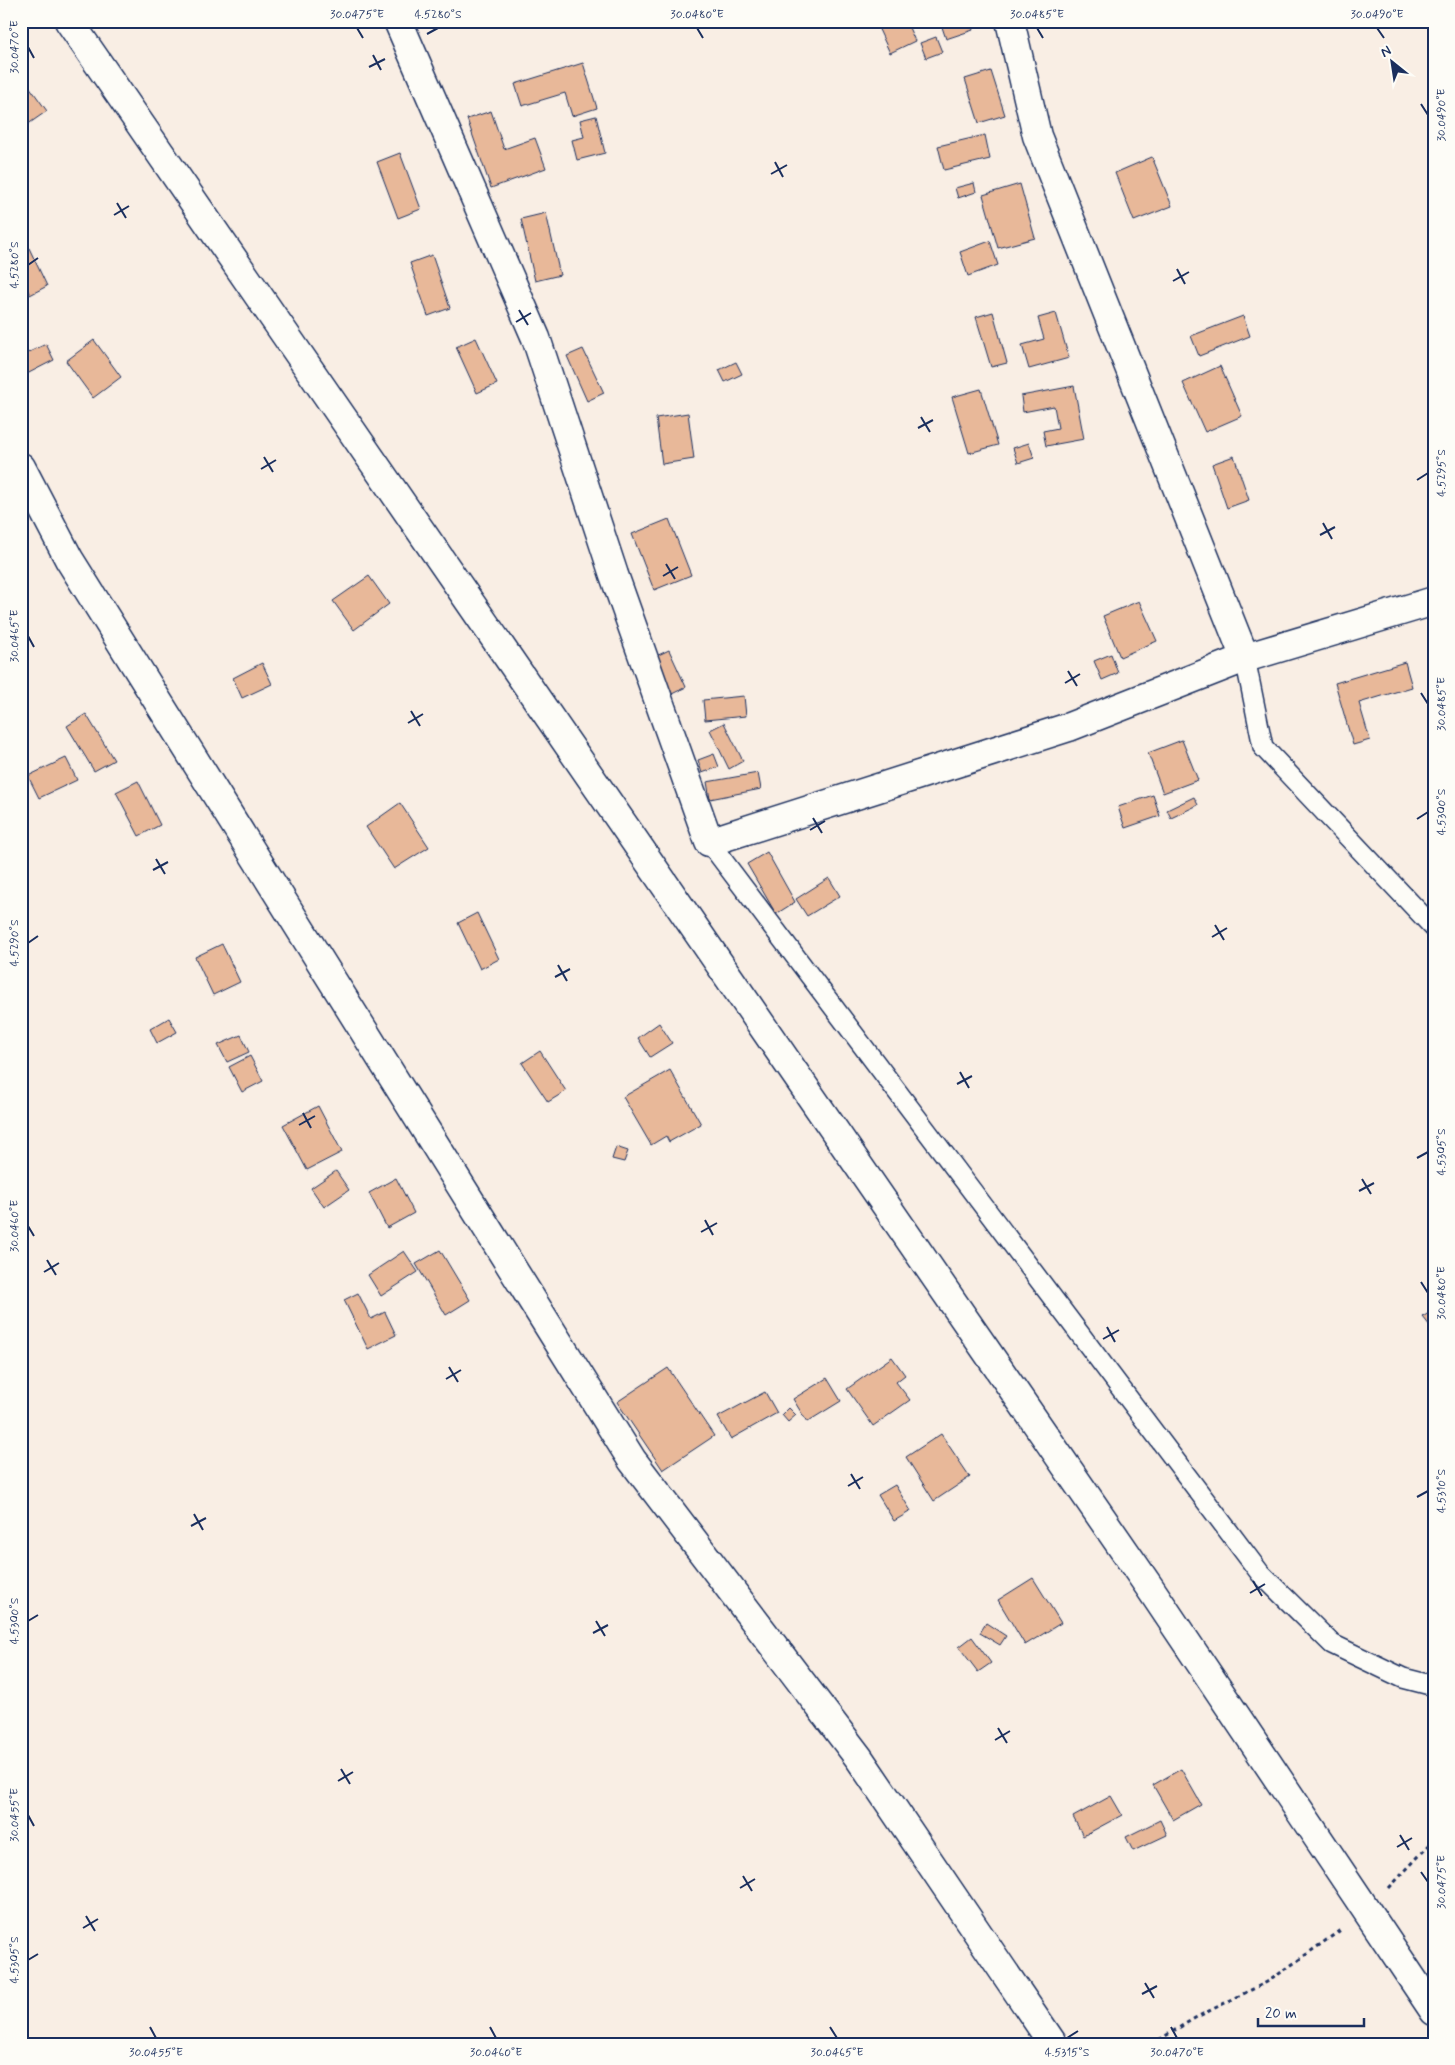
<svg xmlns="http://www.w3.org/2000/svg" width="1455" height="2065" viewBox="0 0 1455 2065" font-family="Mynerve,sans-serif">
<rect width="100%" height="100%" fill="#f9eee4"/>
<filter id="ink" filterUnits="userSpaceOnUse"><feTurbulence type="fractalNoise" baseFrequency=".02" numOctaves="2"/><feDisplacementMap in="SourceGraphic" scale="10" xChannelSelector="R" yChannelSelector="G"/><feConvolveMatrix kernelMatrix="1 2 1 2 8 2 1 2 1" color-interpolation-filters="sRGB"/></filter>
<g filter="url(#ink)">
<g fill="#e8b899" stroke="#1b2f5e">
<polygon points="875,21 906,21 915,41 890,53"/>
<polygon points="940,21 970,21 973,30 946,39"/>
<polygon points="936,37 942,52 926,58 920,43"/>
<polygon points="583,63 597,108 572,116 565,93 522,106 515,84"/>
<polygon points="991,71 1005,115 979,123 965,79"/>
<polygon points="21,75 47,111 21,129"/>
<polygon points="491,111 504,149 535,138 546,168 491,188 467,119"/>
<polygon points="596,116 605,153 577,160 572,140 584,137 580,120"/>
<polygon points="985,135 990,159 944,170 938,146"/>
<polygon points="400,153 421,209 398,218 377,162"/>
<polygon points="1152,157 1172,206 1134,221 1115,173"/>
<polygon points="974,183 976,192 958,198 955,188"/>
<polygon points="1020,184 1035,238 998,248 983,195"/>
<polygon points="546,213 560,275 535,281 521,219"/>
<polygon points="990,241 998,265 968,276 960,252"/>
<polygon points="29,248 47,286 30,295 21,276 21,252"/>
<polygon points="432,255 450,308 428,316 410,263"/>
<polygon points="993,312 1007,363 991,367 976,317"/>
<polygon points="1056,313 1069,358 1029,369 1022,345 1044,339 1038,318"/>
<polygon points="1243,316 1250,336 1199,356 1191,336"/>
<polygon points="476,338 497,384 477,393 456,347"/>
<polygon points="94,340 121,377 93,398 66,361"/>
<polygon points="46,344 54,360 21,377 21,356"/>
<polygon points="583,349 604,393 587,401 567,356"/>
<polygon points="736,362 742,374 725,382 719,370"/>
<polygon points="1220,366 1242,416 1205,432 1183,383"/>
<polygon points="1074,386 1084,439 1046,446 1043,431 1058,428 1054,406 1023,412 1021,396"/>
<polygon points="981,389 998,445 969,453 952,397"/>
<polygon points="688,413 694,459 662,464 656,418"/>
<polygon points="1029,443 1034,458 1018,463 1013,448"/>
<polygon points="1234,456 1249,500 1227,508 1212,464"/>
<polygon points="669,519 691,575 654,590 632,534"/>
<polygon points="369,576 389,604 354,630 333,601"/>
<polygon points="1139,601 1157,641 1120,657 1103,616"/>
<polygon points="669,650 686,687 666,697 648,660"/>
<polygon points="1111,654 1118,673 1102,680 1094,661"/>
<polygon points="1405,662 1412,687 1359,703 1370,740 1353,745 1335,683"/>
<polygon points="262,663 272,684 242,698 233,678"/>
<polygon points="744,696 746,716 705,720 703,700"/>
<polygon points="86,714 114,760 94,771 67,726"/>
<polygon points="724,723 743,761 729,769 710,730"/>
<polygon points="1182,740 1198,780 1163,793 1148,753"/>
<polygon points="714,754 719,767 702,773 698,760"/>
<polygon points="66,758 77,780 39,798 28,776"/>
<polygon points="758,773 761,789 710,799 707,782"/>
<polygon points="138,781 160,825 139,836 116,792"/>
<polygon points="1153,795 1160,816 1125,828 1118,807"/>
<polygon points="1194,797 1198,805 1171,818 1167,810"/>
<polygon points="400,803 429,847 394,869 366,827"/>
<polygon points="767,852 795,902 776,914 747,864"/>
<polygon points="829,878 840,896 807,916 796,899"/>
<polygon points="477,913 499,959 480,969 458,923"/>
<polygon points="222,944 240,982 213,995 195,957"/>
<polygon points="169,1018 177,1032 157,1043 150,1029"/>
<polygon points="659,1023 672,1043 650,1057 638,1038"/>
<polygon points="241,1035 249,1052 227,1062 218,1045"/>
<polygon points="540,1051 566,1091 548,1102 522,1063"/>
<polygon points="250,1056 263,1081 242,1092 229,1067"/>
<polygon points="670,1070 701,1124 669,1142 666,1136 651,1145 623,1097"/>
<polygon points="318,1106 342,1152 307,1170 283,1125"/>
<polygon points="616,1147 628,1151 624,1162 612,1159"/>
<polygon points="336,1171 349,1190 324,1207 311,1188"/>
<polygon points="396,1178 414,1213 387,1228 369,1193"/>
<polygon points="440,1250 470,1300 446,1315 416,1264"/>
<polygon points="404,1251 418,1272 381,1296 368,1275"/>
<polygon points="358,1293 371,1319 385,1312 396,1335 368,1349 344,1300"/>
<polygon points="1434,1309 1434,1331 1423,1317"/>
<polygon points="892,1357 905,1375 896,1382 910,1400 873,1426 847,1389"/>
<polygon points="668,1368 714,1436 663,1470 617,1402"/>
<polygon points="827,1378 841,1401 807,1422 793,1399"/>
<polygon points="765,1392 777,1413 731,1439 718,1417"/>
<polygon points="789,1408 796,1415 788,1422 782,1415"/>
<polygon points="941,1434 970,1477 934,1501 906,1457"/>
<polygon points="895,1485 911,1511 894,1521 878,1495"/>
<polygon points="1033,1578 1061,1623 1025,1645 998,1600"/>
<polygon points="986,1623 1006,1636 1000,1645 980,1633"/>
<polygon points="972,1637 991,1663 978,1672 959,1647"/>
<polygon points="1181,1769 1201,1804 1173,1820 1153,1785"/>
<polygon points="1111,1796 1122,1815 1083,1836 1073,1817"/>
<polygon points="1160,1820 1167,1835 1133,1851 1126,1837"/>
</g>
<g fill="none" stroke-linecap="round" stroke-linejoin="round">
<defs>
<g id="service">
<polyline points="1245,658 1263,747 1434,928"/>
<polyline points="709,842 1260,1573 1332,1644 1403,1678 1434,1686"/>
</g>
<g id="minor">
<polyline points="398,21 536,338 614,575 709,842 1069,727 1245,658 1434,601"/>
<polyline points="1010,21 1037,136 1245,658"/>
<polyline points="21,467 69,559 632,1460 859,1758 1053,2044"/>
</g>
<polyline id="secondary" points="69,21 1150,1588 1434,2011"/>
</defs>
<use href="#service" stroke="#1b2f5e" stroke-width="22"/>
<use href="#minor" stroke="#1b2f5e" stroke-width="31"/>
<use href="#secondary" stroke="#1b2f5e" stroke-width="31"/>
<g stroke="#1b2f5e" stroke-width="3" stroke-dasharray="4 4" stroke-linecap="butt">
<polyline points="1389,1888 1434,1840"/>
<polyline points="1152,2044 1195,2018 1269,1981 1342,1929"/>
</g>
<use href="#service" stroke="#fdfcf7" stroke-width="19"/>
<use href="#minor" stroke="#fdfcf7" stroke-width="28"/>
<use href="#secondary" stroke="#fdfcf7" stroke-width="28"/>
</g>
</g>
<path fill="none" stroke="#1b2f5e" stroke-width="2" d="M357,28L363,38M697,28L703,38M1037,28L1043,38M1377,28L1384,38M427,34L438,28M28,47L34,58M373,55L381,70M369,67L385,59M1421,104L1428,115M775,162L783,177M771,174L787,165M117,203L126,218M114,215L129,206M28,265L38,258M1177,269L1185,284M1173,281L1189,272M519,310L528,325M516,322L531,313M921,417L930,432M918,428L933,420M264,457L273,472M261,469L276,460M1417,480L1428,473M1323,523L1332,539M1320,535L1335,527M666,564L675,579M663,576L678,567M28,636L34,647M1068,671L1077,686M1065,683L1080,674M1421,693L1428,704M411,711L420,726M408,723L423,714M813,818L822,833M1417,819L1428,812M810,830L825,821M156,859L165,874M153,870L168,862M1215,925L1224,940M1212,937L1227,928M28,943L38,936M558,965L567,981M555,977L570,969M960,1072L969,1088M957,1084L972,1076M303,1113L311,1128M299,1125L315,1116M1417,1158L1428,1152M1362,1179L1371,1194M1359,1191L1374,1183M705,1220L713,1235M28,1226L34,1236M701,1232L717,1223M47,1260L56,1275M44,1272L59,1263M1421,1282L1428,1293M1107,1327L1115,1342M1103,1339L1119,1330M449,1367L458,1382M446,1379L461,1370M851,1474L860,1489M848,1486L863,1477M1417,1497L1428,1491M194,1514L203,1530M191,1526L206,1518M1253,1581L1262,1596M1250,1593L1265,1584M28,1621L38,1615M596,1621L605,1636M593,1633L608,1625M998,1728L1007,1743M995,1740L1010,1731M341,1769L350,1784M338,1781L353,1772M28,1815L34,1826M1400,1835L1409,1850M1397,1847L1412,1838M1421,1872L1428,1882M743,1876L752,1891M740,1888L755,1879M86,1916L95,1931M83,1928L98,1919M28,1960L38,1954M1145,1983L1154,1998M1142,1994L1157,1986M150,2027L156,2038M490,2027L496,2038M830,2027L837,2038M1171,2027L1177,2038M1067,2038L1078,2031"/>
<rect width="1455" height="2065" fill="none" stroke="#fdfcf7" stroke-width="55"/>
<g transform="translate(1392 62) rotate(330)" stroke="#fdfcf7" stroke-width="4" paint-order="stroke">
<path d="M0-4L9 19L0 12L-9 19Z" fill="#1b2f5e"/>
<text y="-8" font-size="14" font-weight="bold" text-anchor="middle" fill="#1b2f5e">N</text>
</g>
<path d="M1258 2018v8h106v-8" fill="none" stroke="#1b2f5e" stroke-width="2.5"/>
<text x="1265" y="2018" font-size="15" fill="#1b2f5e" stroke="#fdfcf7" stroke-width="4" paint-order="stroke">20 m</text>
<rect x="28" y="28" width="1400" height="2010" fill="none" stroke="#1b2f5e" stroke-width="2"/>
<g font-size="12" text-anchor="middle" fill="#1b2f5e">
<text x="357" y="18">30.0475°E</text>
<text x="438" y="18">4.5280°S</text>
<text x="697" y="18">30.0480°E</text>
<text x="1037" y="18">30.0485°E</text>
<text x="1377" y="18">30.0490°E</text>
<text transform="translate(14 47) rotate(-90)" y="4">30.0470°E</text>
<text transform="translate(1441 115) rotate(-90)" y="4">30.0490°E</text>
<text transform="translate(14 265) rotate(-90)" y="4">4.5280°S</text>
<text transform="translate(1441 473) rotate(-90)" y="4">4.5295°S</text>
<text transform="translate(14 636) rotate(-90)" y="4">30.0465°E</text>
<text transform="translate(1441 704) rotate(-90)" y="4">30.0485°E</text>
<text transform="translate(1441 812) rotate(-90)" y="4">4.5300°S</text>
<text transform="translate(14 943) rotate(-90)" y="4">4.5290°S</text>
<text transform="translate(1441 1152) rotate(-90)" y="4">4.5305°S</text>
<text transform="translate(14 1226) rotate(-90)" y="4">30.0460°E</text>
<text transform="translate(1441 1293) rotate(-90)" y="4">30.0480°E</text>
<text transform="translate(1441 1491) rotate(-90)" y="4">4.5310°S</text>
<text transform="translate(14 1621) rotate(-90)" y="4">4.5300°S</text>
<text transform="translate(14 1815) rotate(-90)" y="4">30.0455°E</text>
<text transform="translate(1441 1882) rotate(-90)" y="4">30.0475°E</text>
<text transform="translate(14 1960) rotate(-90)" y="4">4.5305°S</text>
<text x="156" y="2056">30.0455°E</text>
<text x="496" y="2056">30.0460°E</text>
<text x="837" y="2056">30.0465°E</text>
<text x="1067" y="2056">4.5315°S</text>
<text x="1177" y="2056">30.0470°E</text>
</g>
</svg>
